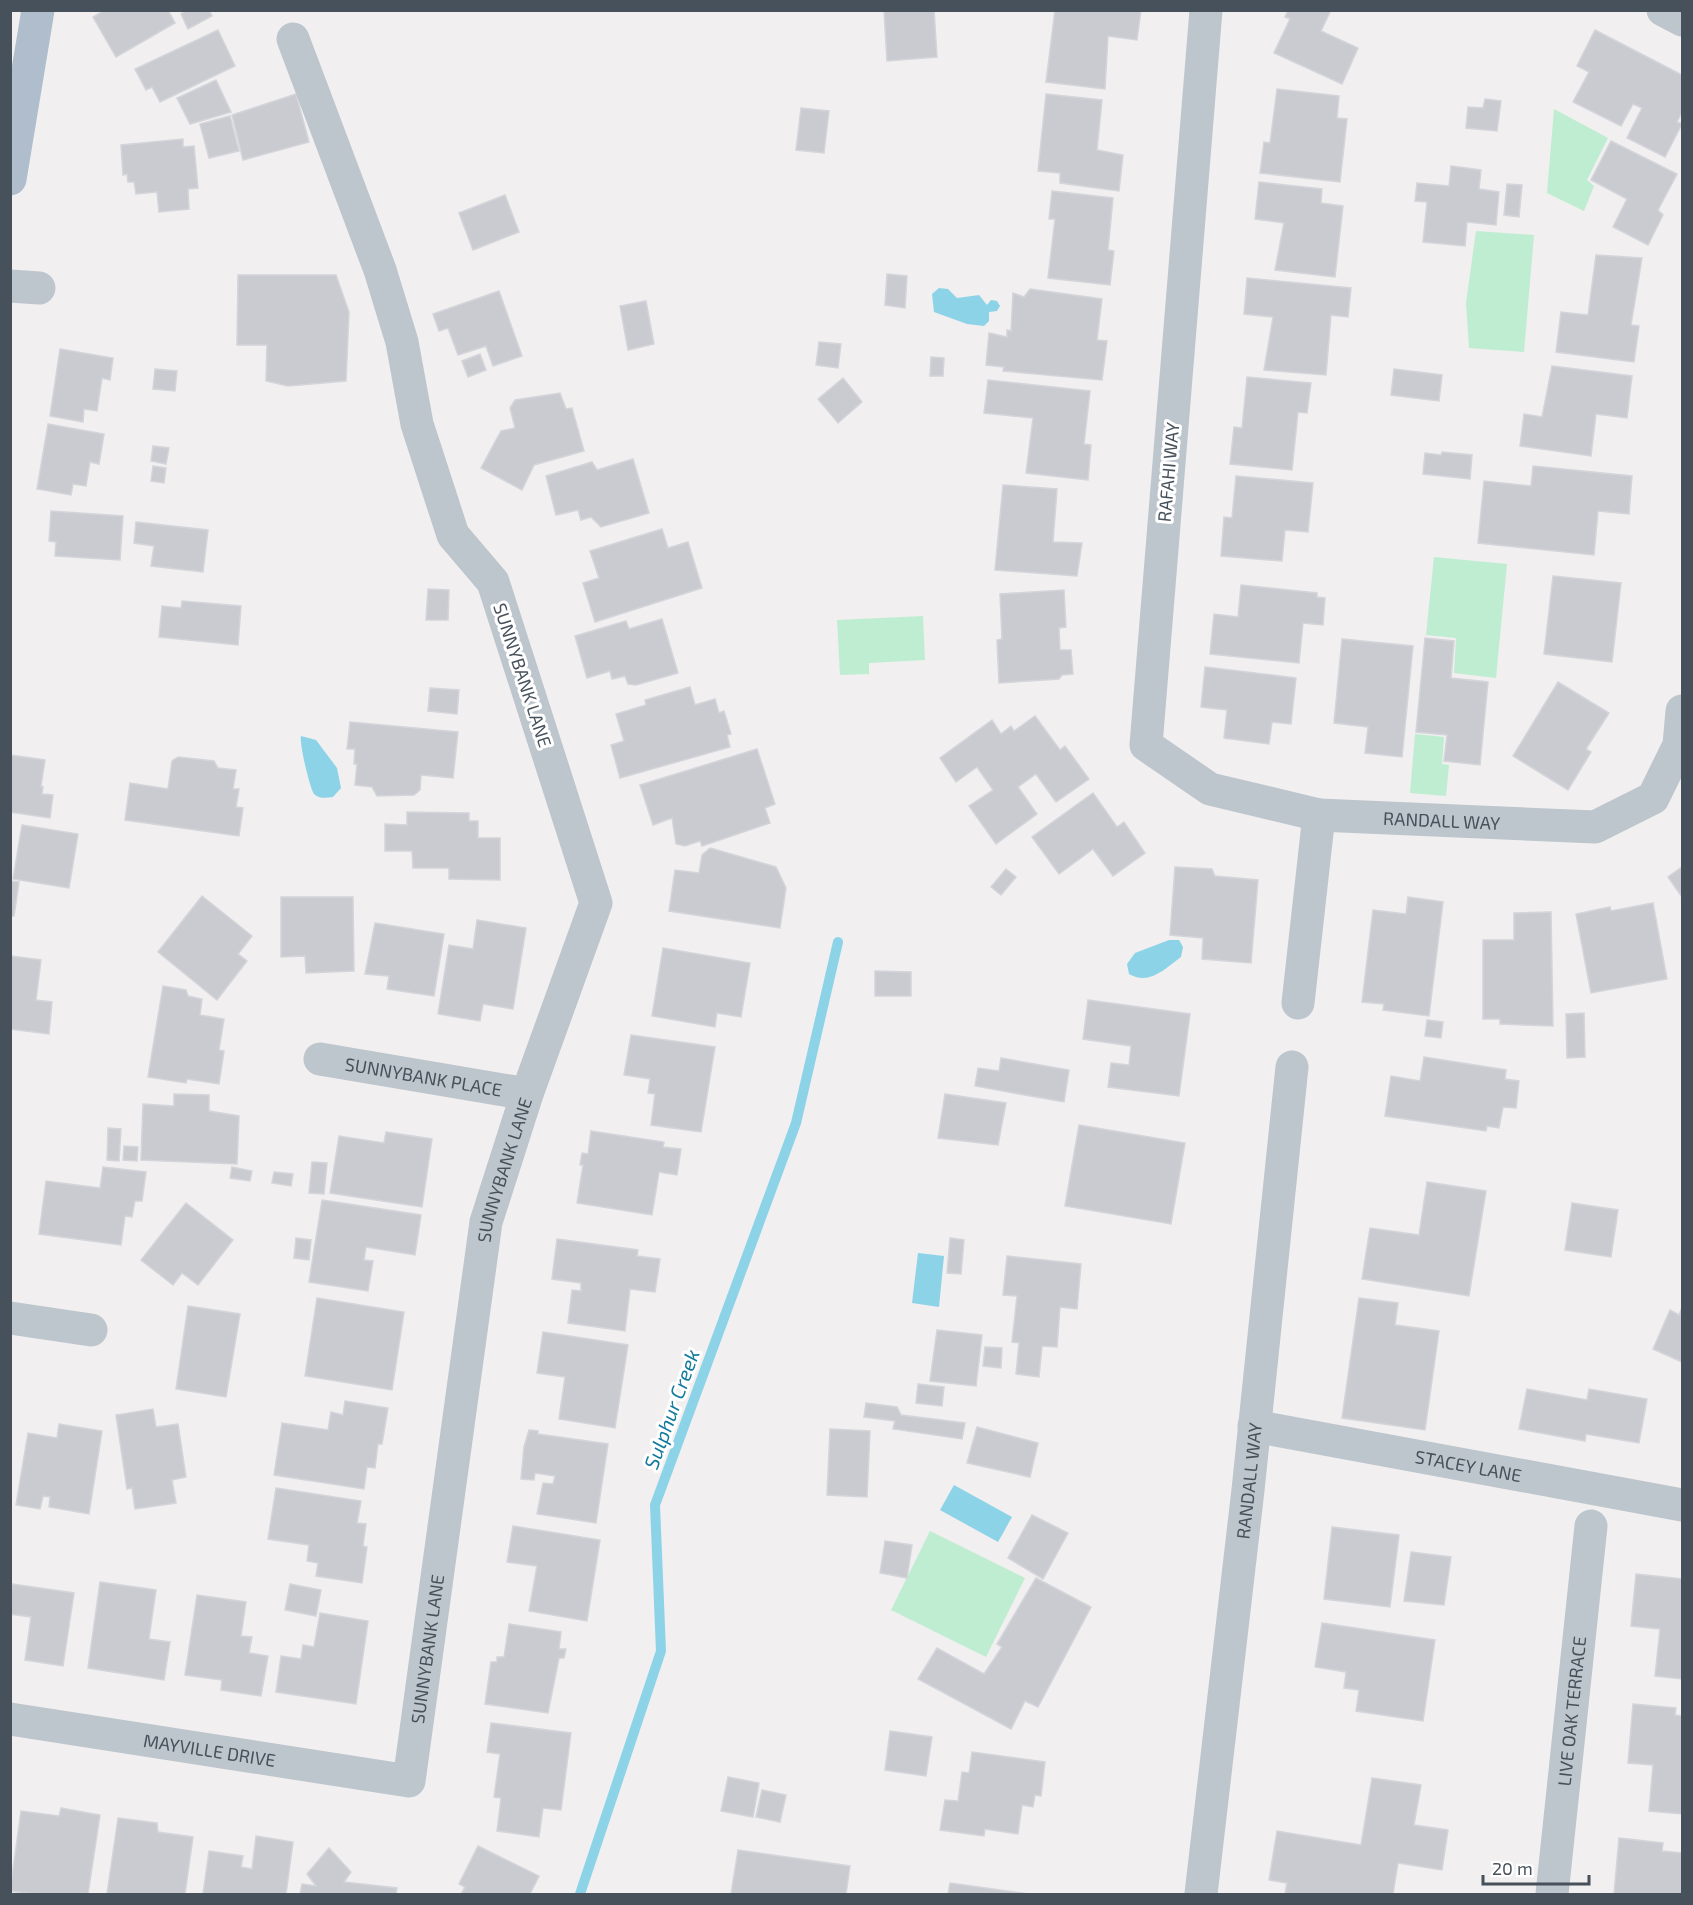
<svg xmlns="http://www.w3.org/2000/svg" width="1693" height="1905" viewBox="0 0 1693 1905" font-family="'Exo 2',sans-serif">
<rect width="100%" height="100%" fill="#f1efef"/>
<g fill="#beedd2">
<polygon points="1554,109 1608,138 1587,180 1594,186 1584,211 1547,193"/>
<polygon points="1476,231 1534,235 1524,352 1469,348 1466,303"/>
<polygon points="1434,557 1507,564 1496,678 1454,673 1456,638 1426,635"/>
<polygon points="923,616 925,660 869,663 869,674 840,675 837,620"/>
<polygon points="1415,734 1444,737 1442,764 1449,765 1446,796 1410,793"/>
<polygon points="930,1531 1025,1578 986,1657 891,1610"/>
</g>
<g fill="#8dd3e8">
<polygon points="939,288 948,289 957,298 979,295 987,305 991,300 997,301 1000,306 997,311 989,312 989,321 984,326 967,324 934,312 932,294"/>
<path d="M301,736L316,740L337,768L341,788L333,797C326,798 319,799 314,794C310,789 299,743 301,736Z"/>
<path d="M1169,940H1179L1183,947L1181,957C1166,968 1149,986 1129,974L1127,964L1135,953Z"/>
<polygon points="918,1253 944,1256 939,1307 912,1303"/>
<polygon points="954,1485 1012,1517 998,1542 940,1510"/>
</g>
<g fill="none" stroke-linecap="round" stroke-linejoin="round">
<polyline stroke="#8dd3e8" stroke-width="10" points="580,1894 661,1651 655,1505 796,1123 838,942"/>
</g>
<g fill="#c9cbd1" stroke="#d3d5da" stroke-width="1.5">
<polygon points="105,10 168,10 175,23 116,57 93,17"/>
<polygon points="187,10 209,10 212,16 188,29 181,14"/>
<polygon points="884,10 934,10 937,57 887,61"/>
<polygon points="1055,10 1141,10 1137,40 1108,36 1105,89 1046,82"/>
<polygon points="1288,10 1331,10 1321,31 1358,48 1342,84 1274,53 1290,19 1285,17"/>
<polygon points="218,30 235,66 160,102 152,87 146,90 135,69"/>
<polygon points="1595,30 1682,75 1682,112 1677,122 1682,124 1665,157 1627,138 1642,108 1633,104 1621,126 1573,102 1589,72 1577,66"/>
<polygon points="216,80 231,112 190,124 177,98"/>
<polygon points="1277,89 1339,96 1337,118 1347,119 1340,182 1260,173 1264,142 1270,143"/>
<polygon points="296,94 309,142 243,160 232,115"/>
<polygon points="1046,94 1102,100 1097,150 1123,155 1119,191 1060,183 1060,173 1038,171"/>
<polygon points="1485,99 1501,101 1497,131 1466,128 1468,107 1483,108"/>
<polygon points="801,108 829,111 824,153 796,150"/>
<polygon points="230,116 239,151 209,158 200,124"/>
<polygon points="183,139 183,147 194,146 198,188 188,189 189,209 159,212 157,192 136,194 134,182 128,182 127,174 123,175 121,145"/>
<polygon points="1611,141 1677,174 1658,210 1663,215 1648,245 1613,227 1627,199 1591,180"/>
<polygon points="1451,166 1481,170 1479,189 1499,192 1496,225 1467,222 1465,246 1423,242 1427,202 1415,201 1417,183 1449,186"/>
<polygon points="1259,182 1322,189 1321,203 1343,206 1335,277 1275,270 1284,223 1255,219"/>
<polygon points="1507,184 1522,185 1519,217 1504,215"/>
<polygon points="1052,191 1113,198 1108,250 1114,251 1110,285 1048,278 1055,219 1049,219"/>
<polygon points="505,195 519,232 473,250 459,213"/>
<polygon points="1596,255 1642,258 1631,325 1639,326 1634,362 1556,352 1561,312 1588,315"/>
<polygon points="887,274 907,276 905,308 885,305"/>
<polygon points="238,275 336,275 349,312 346,381 288,386 266,381 267,345 237,345"/>
<polygon points="1247,278 1351,288 1348,317 1331,315 1326,375 1264,370 1273,317 1244,314"/>
<polygon points="1030,289 1102,299 1097,340 1107,341 1102,380 1003,371 1004,367 986,365 989,333 1007,337 1007,330 1011,331 1013,293 1024,297"/>
<polygon points="499,291 522,356 493,366 486,346 458,355 448,328 439,331 433,314"/>
<polygon points="646,301 654,344 628,350 620,306"/>
<polygon points="819,342 841,344 838,368 816,365"/>
<polygon points="60,349 113,358 110,380 102,378 97,411 84,409 83,422 50,416"/>
<polygon points="480,354 486,370 468,377 462,361"/>
<polygon points="931,357 944,358 943,376 930,376"/>
<polygon points="1552,366 1632,376 1627,418 1596,414 1591,456 1520,446 1524,414 1542,417"/>
<polygon points="155,369 177,371 175,391 153,389"/>
<polygon points="1394,369 1442,375 1439,401 1391,395"/>
<polygon points="1247,377 1311,383 1307,413 1298,412 1292,470 1230,464 1234,427 1242,428"/>
<polygon points="843,378 862,402 838,423 818,399"/>
<polygon points="988,380 1090,391 1084,444 1091,445 1088,480 1026,473 1033,418 984,413"/>
<polygon points="560,393 566,409 572,408 584,451 534,465 522,490 481,468 501,431 515,428 510,408 515,400"/>
<polygon points="48,424 104,434 99,464 90,462 86,486 73,484 71,495 37,489"/>
<polygon points="153,446 169,448 166,464 151,461"/>
<polygon points="1442,452 1472,455 1470,479 1423,474 1425,453 1441,455"/>
<polygon points="633,459 649,513 601,527 591,517 581,520 578,510 556,515 546,476 592,462 597,470"/>
<polygon points="153,466 166,468 164,483 151,481"/>
<polygon points="1533,466 1632,476 1629,514 1598,511 1594,555 1478,543 1484,481 1531,486"/>
<polygon points="1236,476 1313,483 1308,532 1285,530 1282,561 1221,556 1224,517 1232,518"/>
<polygon points="1003,485 1057,489 1053,542 1082,543 1077,576 995,570"/>
<polygon points="51,511 123,516 120,560 55,556 56,542 49,541"/>
<polygon points="136,522 208,530 203,572 151,566 154,546 134,543"/>
<polygon points="662,529 668,548 688,542 702,588 595,622 583,583 599,578 590,551"/>
<polygon points="1553,576 1621,583 1612,662 1544,654"/>
<polygon points="1241,585 1317,593 1317,597 1325,598 1323,625 1303,623 1299,663 1210,654 1214,614 1238,617"/>
<polygon points="428,589 449,590 448,620 426,620"/>
<polygon points="1064,590 1066,627 1059,628 1060,650 1071,650 1073,674 1062,675 1059,679 999,683 997,640 1002,639 1000,594"/>
<polygon points="182,601 241,606 238,645 159,637 162,606 181,608"/>
<polygon points="662,619 678,673 636,685 628,684 625,676 612,679 610,671 587,678 575,636 626,621 629,629"/>
<polygon points="1425,638 1454,641 1451,678 1488,682 1480,765 1444,761 1447,735 1416,732"/>
<polygon points="1342,639 1413,646 1402,757 1365,753 1368,727 1334,723"/>
<polygon points="1205,667 1296,678 1291,724 1272,722 1269,744 1224,738 1227,710 1201,707"/>
<polygon points="1558,682 1609,713 1586,749 1591,752 1568,790 1513,756"/>
<polygon points="690,687 695,705 715,699 719,713 724,711 731,734 727,735 730,747 620,778 611,745 624,741 616,714 646,705 645,700"/>
<polygon points="430,688 459,690 457,714 428,711"/>
<polygon points="1035,716 1060,750 1065,746 1089,779 1056,802 1036,774 1018,787 1037,814 996,844 969,806 993,790 977,767 956,782 940,758 992,720 1001,734 1011,726 1014,731"/>
<polygon points="350,722 458,732 453,778 421,775 420,790 414,795 377,796 372,787 355,785 357,764 354,764 355,749 347,749"/>
<polygon points="757,749 775,804 765,808 770,823 702,846 700,841 685,846 676,844 672,818 653,825 640,785"/>
<polygon points="10,755 45,760 41,786 43,787 42,794 53,795 50,818 10,812"/>
<polygon points="178,757 214,761 218,768 236,770 233,789 239,789 236,807 243,808 239,836 125,820 130,783 168,789 172,761"/>
<polygon points="1093,793 1117,827 1124,822 1145,853 1113,876 1093,849 1059,874 1032,837"/>
<polygon points="407,812 469,813 469,821 478,821 478,838 500,838 500,880 449,879 449,868 413,868 412,851 385,851 385,824 407,825"/>
<polygon points="22,825 78,834 69,888 13,879"/>
<polygon points="710,848 776,867 786,888 780,928 669,911 675,870 699,873 702,855"/>
<polygon points="1175,867 1212,869 1215,876 1258,880 1251,963 1202,959 1203,938 1170,935"/>
<polygon points="1682,867 1682,897 1668,877"/>
<polygon points="1006,869 1016,877 1001,895 991,887"/>
<polygon points="10,881 19,882 14,916 10,916"/>
<polygon points="202,896 252,936 238,954 247,961 217,1000 158,952"/>
<polygon points="281,897 353,897 354,971 306,973 305,956 281,957"/>
<polygon points="1408,897 1443,902 1429,1016 1383,1010 1384,1004 1362,1002 1373,910 1406,914"/>
<polygon points="1653,903 1667,979 1591,993 1576,914 1610,907 1611,911"/>
<polygon points="1551,912 1553,1026 1500,1024 1500,1019 1483,1019 1483,940 1514,940 1514,913"/>
<polygon points="477,920 526,928 513,1009 483,1004 480,1021 438,1014 449,945 473,949"/>
<polygon points="375,923 444,934 434,996 387,989 389,976 365,974"/>
<polygon points="663,948 750,963 741,1017 717,1013 715,1027 652,1016"/>
<polygon points="11,956 41,960 36,1000 52,1002 49,1034 10,1029"/>
<polygon points="875,971 911,972 911,996 875,996"/>
<polygon points="163,986 186,990 188,996 202,999 200,1015 224,1019 219,1050 224,1051 219,1084 187,1079 186,1083 148,1077"/>
<polygon points="1088,1000 1190,1014 1179,1096 1108,1087 1111,1063 1129,1065 1131,1046 1083,1039"/>
<polygon points="1584,1013 1585,1057 1567,1058 1566,1014"/>
<polygon points="1427,1020 1443,1022 1441,1038 1425,1036"/>
<polygon points="631,1035 715,1047 701,1132 651,1125 655,1094 648,1093 650,1079 624,1075"/>
<polygon points="1424,1057 1506,1070 1505,1079 1519,1081 1516,1108 1503,1107 1499,1128 1487,1126 1486,1131 1385,1116 1391,1076 1420,1081"/>
<polygon points="1001,1058 1069,1070 1064,1102 975,1086 978,1068 999,1071"/>
<polygon points="174,1094 209,1095 209,1111 239,1116 237,1164 141,1160 143,1104 174,1106"/>
<polygon points="945,1094 1006,1103 998,1145 938,1138"/>
<polygon points="1079,1125 1185,1143 1171,1224 1065,1206"/>
<polygon points="108,1128 121,1129 119,1161 107,1160"/>
<polygon points="591,1131 664,1142 663,1147 681,1149 677,1175 659,1172 652,1215 577,1203 583,1165 580,1165 582,1153 588,1154"/>
<polygon points="386,1132 432,1139 422,1207 330,1193 339,1136 384,1143"/>
<polygon points="124,1146 138,1147 137,1161 123,1160"/>
<polygon points="312,1162 327,1163 324,1194 309,1193"/>
<polygon points="103,1167 146,1172 142,1201 135,1201 132,1217 125,1216 121,1245 39,1234 46,1181 100,1188"/>
<polygon points="232,1167 252,1171 250,1181 230,1178"/>
<polygon points="274,1172 293,1174 291,1186 272,1183"/>
<polygon points="1427,1182 1486,1191 1469,1296 1362,1279 1370,1228 1419,1235"/>
<polygon points="322,1200 421,1215 415,1255 366,1247 364,1260 373,1261 368,1291 309,1282"/>
<polygon points="186,1203 233,1240 198,1285 182,1273 173,1285 141,1260"/>
<polygon points="1572,1203 1618,1210 1611,1257 1565,1250"/>
<polygon points="296,1238 311,1240 309,1260 294,1258"/>
<polygon points="950,1238 964,1240 961,1274 947,1273"/>
<polygon points="557,1239 638,1250 637,1256 660,1259 655,1292 630,1289 625,1331 568,1323 572,1290 581,1291 581,1283 552,1279"/>
<polygon points="1007,1256 1081,1264 1077,1309 1060,1307 1057,1347 1042,1346 1039,1377 1016,1374 1019,1343 1012,1342 1017,1296 1003,1295"/>
<polygon points="317,1298 404,1312 392,1390 305,1376"/>
<polygon points="1359,1298 1398,1303 1395,1325 1439,1331 1425,1430 1342,1418"/>
<polygon points="188,1306 240,1314 226,1397 176,1389"/>
<polygon points="1682,1308 1682,1362 1653,1349 1670,1310 1679,1315"/>
<polygon points="937,1330 982,1335 976,1386 930,1381"/>
<polygon points="543,1332 628,1345 615,1428 559,1419 565,1377 537,1373"/>
<polygon points="985,1347 1002,1348 1001,1368 983,1366"/>
<polygon points="918,1384 944,1387 942,1406 916,1403"/>
<polygon points="1527,1389 1587,1400 1589,1389 1647,1399 1639,1443 1586,1434 1585,1441 1519,1429"/>
<polygon points="345,1401 388,1408 382,1444 378,1444 375,1468 367,1467 364,1489 274,1475 282,1423 328,1430 331,1412 343,1415"/>
<polygon points="866,1403 897,1407 901,1415 965,1423 962,1439 893,1429 895,1421 864,1417"/>
<polygon points="153,1409 156,1427 178,1424 186,1477 172,1480 176,1503 135,1509 132,1488 127,1489 116,1415"/>
<polygon points="59,1424 102,1431 89,1514 49,1507 50,1497 43,1496 40,1509 16,1505 28,1433 57,1438"/>
<polygon points="977,1427 1038,1443 1030,1477 967,1463"/>
<polygon points="830,1429 870,1431 867,1497 827,1495"/>
<polygon points="529,1430 538,1431 538,1434 608,1444 596,1523 537,1514 543,1483 553,1484 555,1476 535,1473 534,1480 521,1479 524,1447"/>
<polygon points="276,1488 361,1501 357,1523 366,1524 363,1546 367,1547 362,1583 316,1576 318,1563 307,1561 309,1545 268,1539"/>
<polygon points="1032,1515 1068,1533 1043,1579 1008,1558"/>
<polygon points="513,1526 600,1540 587,1621 529,1611 537,1566 507,1562"/>
<polygon points="1332,1527 1399,1535 1390,1607 1324,1599"/>
<polygon points="885,1541 912,1545 907,1578 880,1573"/>
<polygon points="1411,1552 1451,1557 1444,1605 1404,1601"/>
<polygon points="1636,1574 1682,1579 1682,1679 1655,1676 1660,1629 1631,1626"/>
<polygon points="1036,1578 1091,1607 1038,1707 1025,1701 1011,1729 918,1679 937,1648 984,1674 1002,1647 997,1644"/>
<polygon points="100,1582 156,1590 149,1639 170,1642 164,1680 88,1668"/>
<polygon points="12,1584 74,1593 63,1666 25,1660 31,1617 10,1614"/>
<polygon points="290,1584 321,1590 316,1616 285,1610"/>
<polygon points="197,1595 246,1602 241,1636 252,1637 249,1653 268,1656 261,1696 221,1690 222,1680 185,1675"/>
<polygon points="320,1613 368,1621 356,1704 276,1692 281,1656 301,1659 303,1645 314,1647"/>
<polygon points="1322,1623 1435,1640 1423,1721 1356,1711 1359,1690 1344,1688 1346,1672 1315,1667"/>
<polygon points="509,1624 561,1632 559,1649 566,1649 564,1658 559,1658 548,1713 485,1704 491,1662 497,1662 497,1657 504,1657"/>
<polygon points="1633,1704 1676,1708 1675,1715 1682,1716 1682,1814 1649,1811 1653,1765 1628,1763"/>
<polygon points="491,1723 571,1733 561,1810 543,1808 539,1837 497,1831 501,1798 494,1797 500,1754 487,1752"/>
<polygon points="890,1731 932,1737 926,1776 885,1770"/>
<polygon points="972,1752 1045,1762 1041,1796 1035,1795 1033,1807 1022,1805 1018,1834 985,1829 984,1836 940,1830 945,1800 958,1801 962,1772 969,1773"/>
<polygon points="728,1777 759,1783 753,1817 721,1811"/>
<polygon points="1372,1778 1421,1785 1414,1825 1448,1830 1442,1870 1398,1863 1393,1894 1285,1894 1287,1883 1269,1880 1277,1831 1361,1845"/>
<polygon points="762,1790 786,1795 780,1822 756,1817"/>
<polygon points="61,1808 100,1815 88,1894 35,1894 10,1891 21,1811 59,1816"/>
<polygon points="118,1818 157,1823 158,1832 193,1837 185,1894 107,1894"/>
<polygon points="256,1836 293,1842 286,1894 203,1894 209,1851 243,1856 241,1867 252,1869"/>
<polygon points="1619,1838 1663,1843 1662,1851 1682,1853 1682,1894 1614,1894"/>
<polygon points="478,1846 539,1876 530,1894 461,1894 465,1887 459,1884"/>
<polygon points="329,1848 351,1872 344,1882 397,1888 396,1894 300,1894 302,1884 316,1886 307,1874"/>
<polygon points="738,1850 850,1866 846,1894 731,1894"/>
<polygon points="950,1883 1029,1894 948,1894"/>
</g>
<g fill="none" stroke-linecap="round" stroke-linejoin="round">
<g stroke="#bdc5cd" stroke-width="33">
<path id="s1" d="M1206,10L1146,745L1210,789L1319,815L1595,827L1653,798L1679,745L1682,711"/>
<polyline points="1663,10 1682,20"/>
<polyline points="10,286 39,288"/>
<polyline points="1298,1003 1319,815"/>
<path id="s2" d="M320,1059L527,1094"/>
<polyline points="10,1318 91,1330"/>
<path id="s3" d="M1254,1426L1682,1505"/>
<path id="s4" d="M10,1719L409,1781L486,1222L527,1094L596,903L493,582L453,535L417,424L402,342L380,270L293,39"/>
<path id="s5" d="M1201,1894L1248,1490L1292,1067"/>
<path id="s6" d="M1552,1894L1591,1526"/>
</g>
<polyline stroke="#afbdcc" stroke-width="33" points="10,179 38,10"/>
</g>
<g text-anchor="middle" dominant-baseline="central" stroke-width="6" stroke-linejoin="round" paint-order="stroke">
<g font-size="18" fill="#47515b" stroke="#fff">
<text transform="translate(1168 472) rotate(-85)">RAFAHI WAY</text>
<text transform="translate(523 675) rotate(72)">SUNNYBANK LANE</text>
<text stroke="none"><textPath href="#s1" startOffset="1050">RANDALL WAY</textPath></text>
<text stroke="none"><textPath href="#s2" startOffset="105">SUNNYBANK PLACE</textPath></text>
<text stroke="none"><textPath href="#s4" startOffset="1023">SUNNYBANK LANE</textPath></text>
<text stroke="none"><textPath href="#s3" startOffset="218">STACEY LANE</textPath></text>
<text stroke="none"><textPath href="#s5" startOffset="416">RANDALL WAY</textPath></text>
<text stroke="none"><textPath href="#s4" startOffset="537">SUNNYBANK LANE</textPath></text>
<text stroke="none"><textPath href="#s6" startOffset="184">LIVE OAK TERRACE</textPath></text>
<text stroke="none"><textPath href="#s4" startOffset="202">MAYVILLE DRIVE</textPath></text>
</g>
<g font-size="20" font-style="italic" fill="#127b9d" stroke="#fff">
<text transform="translate(671 1409) rotate(-70)">Sulphur Creek</text>
</g>
</g>
<rect width="1693" height="1905" fill="none" stroke="#47515b" stroke-width="24"/>
<path d="M1483 1875v9h106v-9" fill="none" stroke="#47515b" stroke-width="3"/>
<text x="1492" y="1875" font-size="18" fill="#47515b" stroke="#ffffff" stroke-width="4.5" paint-order="stroke">20 m</text>
</svg>
